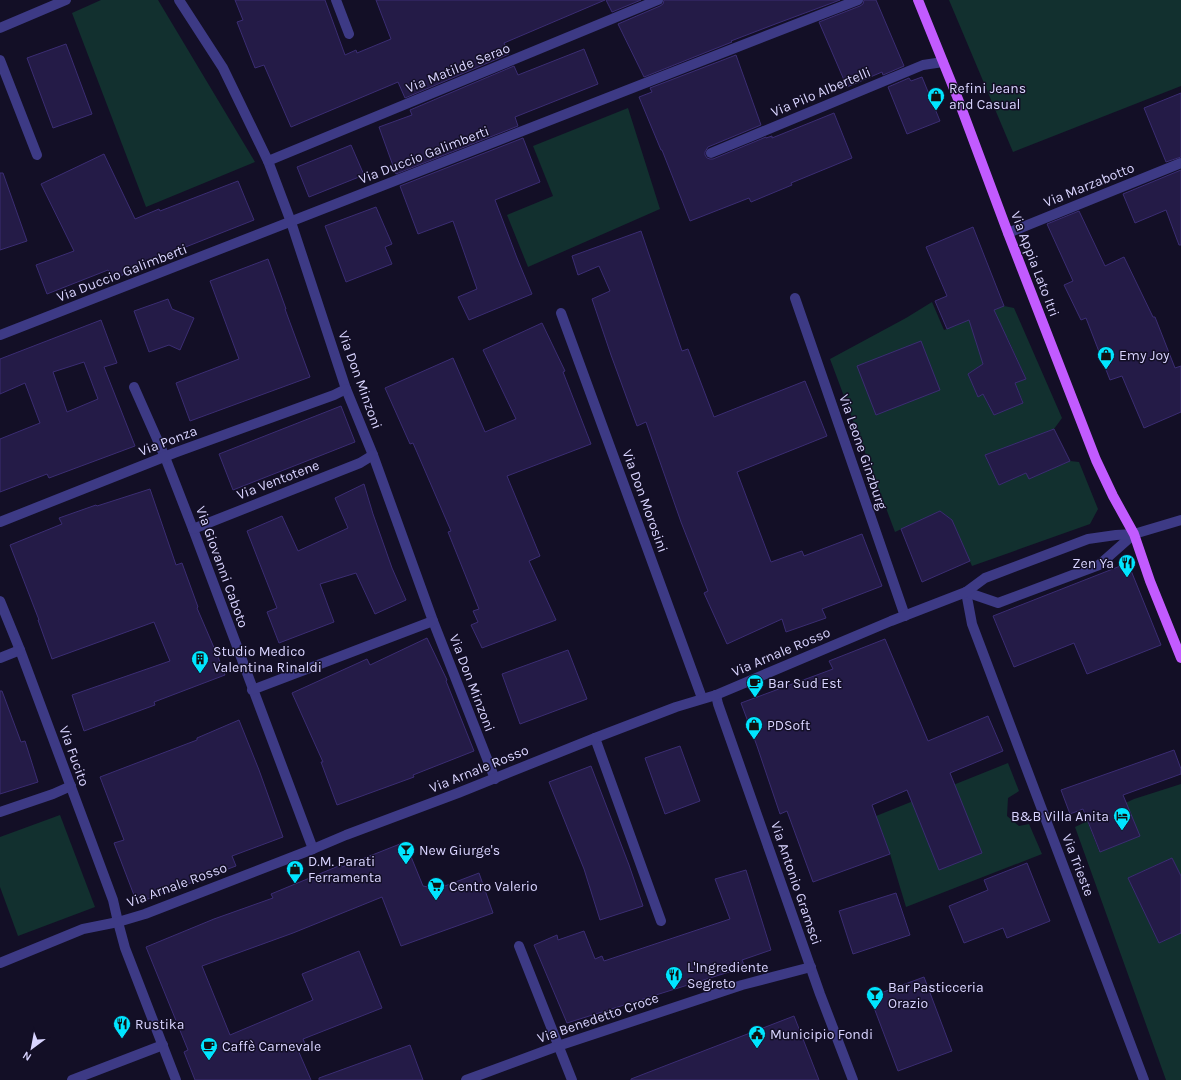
<svg xmlns="http://www.w3.org/2000/svg" width="1181" height="1080" viewBox="0 0 1181 1080" font-family="Karla,sans-serif">
<rect width="100%" height="100%" fill="#130f26"/>
<g fill="#12302f" fill-rule="evenodd">
<polygon points="101,0 158,0 255,162 146,207 72,13"/>
<polygon points="949,0 1181,0 1181,86 1013,152"/>
<polygon points="628,108 660,209 528,267 507,215 553,196 533,146"/>
<path d="M932,302L944,330L1004,306L1014,308L1062,418L1054,429L985,455L999,485L1026,473L1029,479L1070,461L1079,462L1098,509L1090,524L972,566L952,520L940,511L895,532L830,359L906,318ZM1007,337L1026,379L1015,383L1023,402L994,415L983,394L978,396L968,374L983,364L978,347Z"/>
<polygon points="1008,763 1019,791 1008,798 1007,816 1019,826 1029,824 1042,854 906,907 890,854 876,816"/>
<path d="M1181,784V876L1172,858L1128,878L1159,943L1181,933V1080H1166L1075,827L1134,799ZM1128,808L1140,836L1099,851L1088,823Z"/>
<polygon points="60,815 95,907 18,936 0,887 0,837"/>
</g>
<g fill="#241b47" stroke="#3b2d73" fill-rule="evenodd">
<polygon points="235,0 325,0 345,55 356,50 357,53 391,39 376,0 605,0 504,43 509,54 405,98 398,82 291,127 264,65 255,68 237,22 243,20"/>
<polygon points="606,0 641,0 612,12"/>
<polygon points="664,0 840,0 778,23 731,41 732,42 644,77 618,24 660,6 663,4"/>
<polygon points="864,0 876,0 904,66 883,75 882,72 847,87 819,22 860,6 863,4"/>
<polygon points="66,44 92,114 53,128 27,58"/>
<polygon points="584,49 598,84 515,117 518,126 396,174 379,127 412,115 410,110 514,66 518,75"/>
<polygon points="736,55 761,125 708,147 705,152 705,155 707,158 710,159 713,159 766,137 766,138 772,136 772,138 834,113 852,158 791,183 792,185 751,202 749,198 690,221 662,150 661,150 639,97 652,92 650,88"/>
<polygon points="922,77 940,121 907,134 888,87 909,78 911,81"/>
<polygon points="1181,93 1181,157 1166,162 1144,108"/>
<polygon points="523,138 540,182 495,200 517,258 532,294 469,320 458,297 477,289 453,221 418,234 400,186"/>
<polygon points="351,145 364,175 309,197 297,167"/>
<polygon points="104,154 135,219 159,209 160,211 238,181 254,220 178,250 178,251 113,279 108,270 47,294 36,265 74,251 41,184"/>
<polygon points="1181,170 1181,245 1179,245 1166,210 1135,223 1123,194"/>
<polygon points="0,173 3,173 27,241 0,250"/>
<polygon points="376,207 392,244 385,247 392,264 346,282 325,226"/>
<polygon points="1079,211 1105,266 1124,257 1153,317 1155,317 1175,368 1181,366 1181,412 1144,428 1122,376 1110,380 1086,318 1081,320 1064,285 1073,281 1047,224"/>
<polygon points="973,227 1004,306 994,310 1026,379 1015,383 1023,403 994,415 983,394 978,397 968,374 983,364 969,320 947,329 935,301 947,296 926,247"/>
<polygon points="641,231 682,351 688,349 714,417 805,381 827,436 737,472 771,562 802,551 804,556 862,534 882,586 822,609 826,618 786,632 782,619 727,644 704,593 708,591 681,522 646,422 637,426 611,355 592,299 610,291 599,266 578,275 572,256"/>
<polygon points="268,259 286,309 285,309 310,377 190,421 176,383 239,359 210,281"/>
<polygon points="168,299 172,309 194,318 180,350 169,345 149,352 134,311"/>
<path d="M101,320L117,363L104,367L135,446L49,478L47,474L0,492V439L40,423L25,383L0,394V359ZM84,362L98,399L67,412L53,372Z"/>
<polygon points="542,323 565,371 563,372 591,444 507,476 540,556 529,561 556,620 482,648 471,625 478,622 473,611 479,609 448,532 451,531 413,443 410,444 385,388 453,358 485,432 516,419 483,350"/>
<polygon points="921,341 940,390 876,415 857,366"/>
<polygon points="341,406 355,442 233,490 219,454"/>
<polygon points="1054,429 1070,461 1029,479 1026,473 999,485 985,455"/>
<polygon points="364,484 373,514 392,568 406,600 375,614 356,573 320,584 334,622 279,643 267,612 277,608 247,531 282,516 298,551 348,528 335,498"/>
<polygon points="150,489 176,565 182,563 198,607 197,608 218,657 225,675 154,702 155,705 84,731 72,695 170,661 154,622 52,659 38,620 39,620 10,545 62,524 59,518 96,505 97,506"/>
<polygon points="940,511 952,520 970,561 922,582 901,529"/>
<polygon points="1128,563 1161,645 1087,674 1074,643 1014,667 993,616"/>
<polygon points="427,638 447,680 446,681 474,751 413,775 414,777 337,805 321,762 323,762 292,693 367,659 370,665"/>
<polygon points="885,639 928,741 988,716 1003,751 950,773 982,853 939,870 907,790 872,805 890,854 813,882 787,811 780,814 757,746 741,703 833,669 829,661"/>
<polygon points="568,650 587,699 520,724 502,674"/>
<polygon points="0,691 2,691 21,742 25,741 38,782 0,794"/>
<polygon points="239,720 259,770 283,837 232,856 236,866 137,903 114,843 124,840 100,777 197,740 197,738"/>
<polygon points="680,746 700,801 665,814 645,758"/>
<polygon points="1174,750 1181,769 1181,774 1123,795 1140,836 1100,852 1083,809 1070,814 1061,790"/>
<polygon points="591,766 629,865 643,906 600,920 584,869 549,782"/>
<polygon points="405,842 423,886 437,889 479,873 493,913 401,946 382,897 293,933 202,966 230,1035 313,1000 302,974 359,951 382,1008 303,1039 306,1046 298,1050 311,1080 195,1080 184,1052 188,1050 146,947 214,919 273,898 271,894 341,865 342,867"/>
<polygon points="1172,858 1181,876 1181,933 1159,943 1128,878"/>
<polygon points="1027,863 1050,921 1007,938 1003,928 964,943 949,906 988,890 984,880"/>
<polygon points="746,870 771,950 742,960 745,967 567,1023 534,945 557,935 558,940 584,931 595,959 602,956 604,961 730,919 715,879"/>
<polygon points="896,893 910,935 853,954 839,911"/>
<polygon points="924,977 952,1051 898,1071 870,997"/>
<polygon points="794,1016 819,1080 631,1080 631,1079"/>
<polygon points="410,1045 423,1080 319,1080 319,1078"/>
</g>
<g fill="none" stroke-linecap="round" stroke-linejoin="round">
<g stroke="#3d3a85" stroke-width="10">
<polyline points="179,0 223,68 268,161 291,222 346,389 373,455 433,621 495,779"/>
<polyline points="336,0 349,34"/>
<polyline points="0,28 66,0"/>
<polyline points="0,60 37,155"/>
<polyline points="711,153 923,65 943,62"/>
<polyline points="268,161 658,0"/>
<polyline points="1008,233 1181,163"/>
<polyline points="795,298 905,616"/>
<polyline points="561,313 702,698"/>
<polyline points="0,335 858,0"/>
<polyline points="134,387 165,457 193,529 313,849"/>
<polyline points="0,522 174,453 334,395 346,389"/>
<polyline points="193,529 360,463 373,455"/>
<polyline points="966,592 972,624 1144,1080"/>
<polyline points="0,601 20,650 113,900 118,922"/>
<polyline points="0,658 20,650"/>
<polyline points="252,690 433,621"/>
<polyline points="716,695 718,704 820,994 853,1080"/>
<polyline points="595,738 661,921"/>
<polyline points="0,812 53,794 71,786"/>
<polyline points="519,946 572,1080"/>
<polyline points="72,1080 163,1045"/>
<polyline points="466,1080 558,1046 742,985 811,967"/>
</g>
<g stroke="#3d3a85" stroke-width="10">
<polyline points="966,592 998,603 1099,565 1134,534"/>
<polyline points="118,922 125,948 176,1080"/>
<polyline points="0,963 83,929 118,922 145,914 313,849 346,835 458,793 595,738 676,707 716,695 891,621 966,592 985,578 1088,539 1116,535 1134,534 1181,520"/>
</g>
<polyline stroke="#c25bff" stroke-width="10" points="918,0 958,99 1008,233 1096,460 1113,496 1134,534 1150,581 1181,658"/>
</g>
<defs>
<symbol id="shop-pin" viewBox="-11 -11 22 30"><path d="M0 17L-7.5 6A9.5 9.5 0 1 1 7.5 6Z" fill="#00e5ff" stroke="#130f26"/><path d="M-5-2.5h2.3a2.7 3.5 0 0 1 5.4 0H5L5.5 6h-11ZM-1.5-2.5h3a1.5 2.3 0 0 0-3 0Z" fill="#111"/></symbol>
<symbol id="restaurant-pin" viewBox="-11 -11 22 30"><path d="M0 17L-7.5 6A9.5 9.5 0 1 1 7.5 6Z" fill="#00e5ff" stroke="#130f26"/><path d="M-5-6h1v4h1v-4h1v4h1v-4h1v5L-1.5 .5V6h-2V.5L-5-1ZM5-6V6H3V1.5H1.5Q1.5-4 5-6Z" fill="#111"/></symbol>
<symbol id="building-pin" viewBox="-11 -11 22 30"><path d="M0 17L-7.5 6A9.5 9.5 0 1 1 7.5 6Z" fill="#00e5ff" stroke="#130f26"/><path d="M-4-6H4V6H1V3H-1V6H-4ZM-2.5-4.3h1.7v1.8h-1.7ZM.8-4.3h1.7v1.8H.8ZM-2.5-1h1.7V.8h-1.7ZM.8-1h1.7V.8H.8Z" fill="#111"/></symbol>
<symbol id="cafe-pin" viewBox="-11 -11 22 30"><path d="M0 17L-7.5 6A9.5 9.5 0 1 1 7.5 6Z" fill="#00e5ff" stroke="#130f26"/><path d="M-5.5-4.5H6V0H3Q3 3.5 0 3.5H-2.5Q-5.5 3.5-5.5 0ZM3-3.2v2h1.7v-2ZM-6 4.5H4V6H-6Z" fill="#111"/></symbol>
<symbol id="hotel-pin" viewBox="-11 -11 22 30"><path d="M0 17L-7.5 6A9.5 9.5 0 1 1 7.5 6Z" fill="#00e5ff" stroke="#130f26"/><path d="M-6-4.5h1.5V1H6V5H4.5V3h-9V5H-6ZM-4 0a1.8 1.8 0 1 1 3.6 0ZM.5 0V-2.5h3Q6-2.5 6 0Z" fill="#111"/></symbol>
<symbol id="bar-pin" viewBox="-11 -11 22 30"><path d="M0 17L-7.5 6A9.5 9.5 0 1 1 7.5 6Z" fill="#00e5ff" stroke="#130f26"/><path d="M-6-5H6L.8 .8V4.5H3.5V6h-7V4.5H-.8V.8Z" fill="#111"/></symbol>
<symbol id="supermarket-pin" viewBox="-11 -11 22 30"><path d="M0 17L-7.5 6A9.5 9.5 0 1 1 7.5 6Z" fill="#00e5ff" stroke="#130f26"/><path d="M-6-5.5h2.5l.6 2H6L4.5 2H-2.5L-4.4-4H-6ZM-1.5 3.2a1.3 1.3 0 1 0 .1 0ZM3 3.2a1.3 1.3 0 1 0 .1 0Z" fill="#111"/></symbol>
<symbol id="civic-pin" viewBox="-11 -11 22 30"><path d="M0 17L-7.5 6A9.5 9.5 0 1 1 7.5 6Z" fill="#00e5ff" stroke="#130f26"/><path d="M-.6-6.5H3V-4.5H.6V-3L4-1V1h2V6H-6V1h2V-1L-.6-3ZM-1.2 2.5V6h2.4V2.5Z" fill="#111"/></symbol>
</defs>
<g fill-rule="evenodd">
<use href="#shop-pin" x="926" y="86" width="20" height="27"/>
<use href="#shop-pin" x="1096" y="345" width="20" height="27"/>
<use href="#restaurant-pin" x="1117" y="553" width="20" height="27"/>
<use href="#building-pin" x="190" y="649" width="20" height="27"/>
<use href="#cafe-pin" x="745" y="673" width="20" height="27"/>
<use href="#shop-pin" x="744" y="715" width="20" height="27"/>
<use href="#hotel-pin" x="1112" y="806" width="20" height="27"/>
<use href="#bar-pin" x="396" y="840" width="20" height="27"/>
<use href="#shop-pin" x="285" y="859" width="20" height="27"/>
<use href="#supermarket-pin" x="426" y="876" width="20" height="27"/>
<use href="#restaurant-pin" x="664" y="965" width="20" height="27"/>
<use href="#bar-pin" x="865" y="985" width="20" height="27"/>
<use href="#restaurant-pin" x="112" y="1014" width="20" height="27"/>
<use href="#civic-pin" x="747" y="1024" width="20" height="27"/>
<use href="#cafe-pin" x="199" y="1036" width="20" height="27"/>
</g>
<g text-anchor="middle" dominant-baseline="central" stroke-width="3" stroke-linejoin="round" paint-order="stroke">
<g font-size="14" fill="#d9d4ff" stroke="#130f26">
<text transform="translate(458 68) rotate(-22)">Via Matilde Serao</text>
<text transform="translate(821 92) rotate(-23)">Via Pilo Albertelli</text>
<text transform="translate(424 155) rotate(-21)">Via Duccio Galimberti</text>
<text transform="translate(1089 185) rotate(-22)">Via Marzabotto</text>
<text transform="translate(1035 264) rotate(69)">Via Appia Lato Itri</text>
<text transform="translate(122 273) rotate(-21)">Via Duccio Galimberti</text>
<text transform="translate(360 380) rotate(70)">Via Don Minzoni</text>
<text transform="translate(168 441) rotate(-21)">Via Ponza</text>
<text transform="translate(863 452) rotate(71)">Via Leone Ginzburg</text>
<text transform="translate(278 480) rotate(-21)">Via Ventotene</text>
<text transform="translate(645 501) rotate(70)">Via Don Morosini</text>
<text transform="translate(222 567) rotate(70)">Via Giovanni Caboto</text>
<text transform="translate(781 652) rotate(-23)">Via Arnale Rosso</text>
<text transform="translate(472 683) rotate(69)">Via Don Minzoni</text>
<text transform="translate(74 756) rotate(70)">Via Fucito</text>
<text transform="translate(479 769) rotate(-22)">Via Arnale Rosso</text>
<text transform="translate(1078 865) rotate(69)">Via Trieste</text>
<text transform="translate(796 883) rotate(71)">Via Antonio Gramsci</text>
<text transform="translate(177 885) rotate(-20)">Via Arnale Rosso</text>
<text transform="translate(598 1018) rotate(-19)">Via Benedetto Croce</text>
</g>
<g font-size="14" fill="#d9d4ff" stroke="#130f26" text-anchor="start">
<text x="949" y="88">Refini Jeans<tspan x="949" dy="16">and Casual</tspan></text>
<text x="1119" y="355">Emy Joy</text>
<text x="1114" y="563" text-anchor="end">Zen Ya</text>
<text x="213" y="651">Studio Medico<tspan x="213" dy="16">Valentina Rinaldi</tspan></text>
<text x="768" y="683">Bar Sud Est</text>
<text x="767" y="725">PDSoft</text>
<text x="1109" y="816" text-anchor="end">B&amp;B Villa Anita</text>
<text x="419" y="850">New Giurge's</text>
<text x="308" y="861">D.M. Parati<tspan x="308" dy="16">Ferramenta</tspan></text>
<text x="449" y="886">Centro Valerio</text>
<text x="687" y="967">L'Ingrediente<tspan x="687" dy="16">Segreto</tspan></text>
<text x="888" y="987">Bar Pasticceria<tspan x="888" dy="16">Orazio</tspan></text>
<text x="135" y="1024">Rustika</text>
<text x="770" y="1034">Municipio Fondi</text>
<text x="222" y="1046">Caffè Carnevale</text>
</g>
</g>
<g transform="translate(32 1048) rotate(212)" stroke="#130f26" stroke-width="3" paint-order="stroke">
<path d="M0-3L7 15L0 10L-7 15Z" fill="#d9d4ff"/>
<text y="-6" font-size="11" font-weight="bold" text-anchor="middle" fill="#d9d4ff">N</text>
</g>
</svg>
